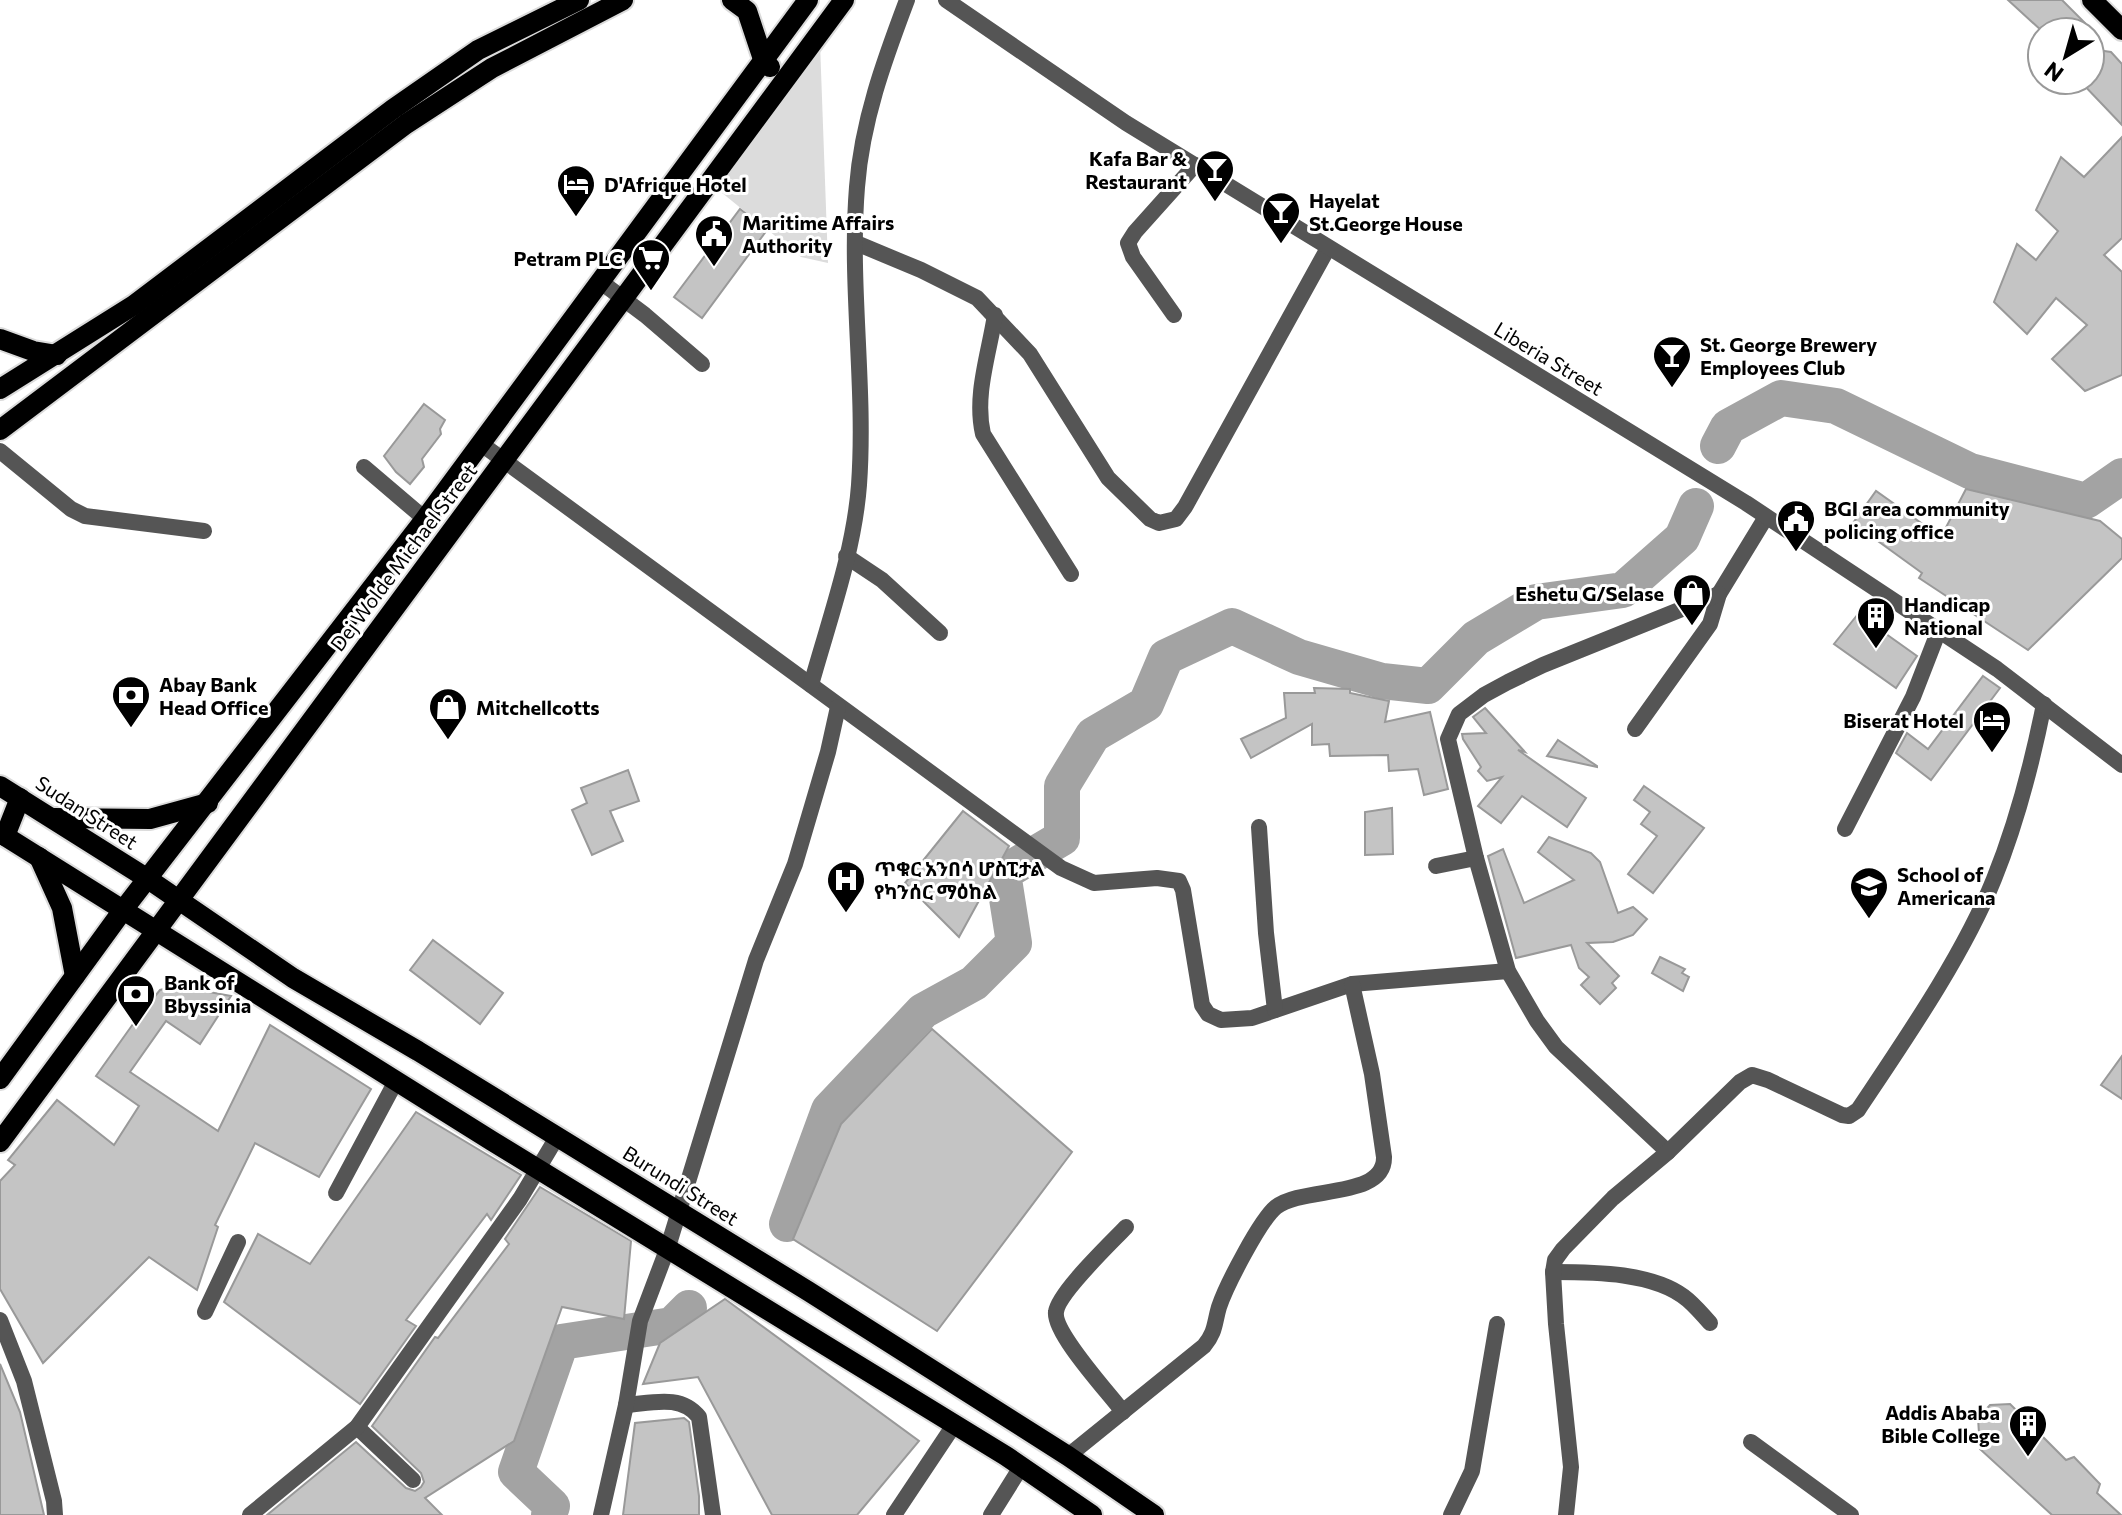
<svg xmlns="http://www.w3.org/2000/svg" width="2122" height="1515" viewBox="0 0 2122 1515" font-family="Commissioner,'Noto Sans Ethiopic',sans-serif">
<rect width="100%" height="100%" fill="#fff"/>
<polygon fill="#dcdcdc" points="820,43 828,263 801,257 716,188"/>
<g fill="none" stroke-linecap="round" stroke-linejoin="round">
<g stroke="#a3a3a3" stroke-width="36">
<polyline points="1718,446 1728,427 1781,398 1836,406 1970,471 2086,501 2122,476"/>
<polyline points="787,1224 829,1110 923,1011 974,983 1014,943 1003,873 1062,838 1062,786 1093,735 1146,704 1166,657 1232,626 1299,657 1382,681 1428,686 1476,638 1536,602 1623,590 1682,538 1696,506"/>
<polyline points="549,1515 552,1506 516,1472 561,1342 672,1325 689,1308"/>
</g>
</g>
<g fill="#c4c4c4" stroke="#999" stroke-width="2">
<polygon points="2008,0 2062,0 2085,23 2077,32 2043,32"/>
<polygon points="2090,49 2111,52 2122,64 2122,125 2079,80 2090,80"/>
<polygon points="2122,137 2122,238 2104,255 2122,272 2122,375 2085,391 2052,359 2087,325 2056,298 2027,334 1994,302 2017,244 2036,260 2058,231 2036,210 2061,157 2084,177"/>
<polygon points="740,209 767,230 702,318 674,297"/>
<polygon points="424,404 445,420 440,429 441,434 422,459 424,467 410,484 396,472 384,456"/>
<polygon points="1966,489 2100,521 2122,539 2122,558 2028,650 1919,578 1922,573 1853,523 1876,491 1941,537"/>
<polygon points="1858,614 1917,656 1896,688 1834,644"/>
<polygon points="1983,676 2000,688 1931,780 1896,753 1907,733 1928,749"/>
<polygon points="1314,688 1350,689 1350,693 1389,701 1385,722 1430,712 1448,789 1424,795 1418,769 1389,771 1388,755 1330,756 1329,744 1312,745 1312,724 1251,758 1241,739 1286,718 1284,693 1315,693"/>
<polygon points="1485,708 1525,752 1518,750 1586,798 1567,827 1522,796 1501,823 1478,806 1502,777 1487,781 1478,771 1481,767 1463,739 1462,734 1486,733 1473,717"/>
<polygon points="1558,740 1597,766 1597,767 1547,756"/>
<polygon points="628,770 639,801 610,811 623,841 592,855 572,810 587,803 581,788"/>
<polygon points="1644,786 1704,828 1653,893 1628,874 1657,836 1641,824 1650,812 1634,800"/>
<polygon points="1392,808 1393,854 1365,855 1365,812"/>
<polygon points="963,811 1009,846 959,937 905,883"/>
<polygon points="1549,837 1591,853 1600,862 1618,913 1633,907 1647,919 1633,935 1613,942 1587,943 1619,976 1612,983 1616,988 1600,1004 1581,985 1589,977 1579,968 1571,945 1516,958 1488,856 1503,849 1524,903 1574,880 1538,852"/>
<polygon points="433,940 503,993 480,1024 410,970"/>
<polygon points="1660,957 1685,969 1682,973 1689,977 1683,991 1652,973"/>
<polygon points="176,986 231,996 200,1044 166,1021 130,1072 218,1131 270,1025 371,1089 319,1177 255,1143 215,1225 218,1227 197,1290 149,1257 43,1363 0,1289 0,1181 15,1165 8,1160 57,1100 114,1145 139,1106 96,1076 138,1017 160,990"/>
<polygon points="932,1029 1072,1152 937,1331 793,1239 841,1124"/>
<polygon points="2122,1056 2122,1099 2101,1085"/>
<polygon points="416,1112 521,1175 491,1220 487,1214 406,1320 416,1326 360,1404 224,1302 258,1234 310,1264"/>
<polygon points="540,1187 631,1241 624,1319 562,1307 514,1441 425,1498 442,1515 267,1515 356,1442 406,1488 415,1491 421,1487 424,1482 421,1473 372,1426 435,1337 438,1338 509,1244 505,1239"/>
<polygon points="725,1299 919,1441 857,1515 772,1515 698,1377 643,1384 660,1343"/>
<polygon points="0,1364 20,1412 44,1515 0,1515"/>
<polygon points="2010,1404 2066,1460 2074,1457 2100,1484 2097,1493 2121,1515 2052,1515 1980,1449 1978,1418 1990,1405"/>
<polygon points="684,1418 689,1422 699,1496 699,1515 623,1515 635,1423"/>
</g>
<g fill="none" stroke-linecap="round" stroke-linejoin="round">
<defs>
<g id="primary">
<polyline points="732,0 747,11 764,62 770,67"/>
<polyline points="2092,0 2122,30"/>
<polyline points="0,339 33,351 57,355"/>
<polyline points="0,389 134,305 393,109 478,50 579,0"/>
<polyline points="0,430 406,124 492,68 623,0"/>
<polyline points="0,786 148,879 293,978 418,1051 808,1291 1068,1456 1154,1515"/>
<polyline points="54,818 150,819 208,803"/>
<polyline points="0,833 492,1141 1006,1456 1092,1515"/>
<polyline points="5,836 20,798"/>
<polyline points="39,857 62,908 75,976"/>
<polyline points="0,1079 123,910 425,519 808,0"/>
<polyline points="0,1142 844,0"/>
</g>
</defs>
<use href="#primary" stroke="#dbdbdb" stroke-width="24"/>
<g stroke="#555" stroke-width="16">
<polyline points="856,243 921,270 977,298 1030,354 1108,478 1150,519 1159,523 1176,519 1185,507 1328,248"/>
<polyline points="601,282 645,315 702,364"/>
<path d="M995,315C989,354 974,395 983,434L1071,574"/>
<polyline points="1174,315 1133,257 1128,243 1135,232 1195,165"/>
<polyline points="480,443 1061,868 1094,883 1157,878 1179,881 1183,890 1202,1005 1208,1014 1221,1020 1252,1018 1352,984 1508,971"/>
<polyline points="0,451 71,509 85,516 204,531"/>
<polyline points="364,467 425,519"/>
<polyline points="846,556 882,580 940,633"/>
<path d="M811,685C829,620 854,552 859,485C866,386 849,286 857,187C862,121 884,61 907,0"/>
<polyline points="1635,729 1710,624 1719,594 1766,517"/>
<polyline points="1259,827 1266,933 1275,1010"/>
<polyline points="1845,829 1913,697 1939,630"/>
<polyline points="1436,866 1476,858"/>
<polyline points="1668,1152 1556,1047 1537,1021 1508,971 1476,858 1448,739 1459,714 1484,695 1508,682 1543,665 1719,594"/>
<polyline points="336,1193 396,1081"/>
<path d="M1553,1272C1593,1272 1656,1272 1688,1300C1696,1307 1703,1315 1710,1323"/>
<polyline points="205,1312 238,1242"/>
<polyline points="0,1320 24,1381 54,1501 55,1515"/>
<path d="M626,1405C652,1403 681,1394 699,1417L713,1515"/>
<path d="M1123,1412C1109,1393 1053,1333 1056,1312C1058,1293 1111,1243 1126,1227"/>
<polyline points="357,1427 413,1480"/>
<polyline points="1751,1442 1851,1515"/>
<path d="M1068,1456L1204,1346C1216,1331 1214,1324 1219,1307C1226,1286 1260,1220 1276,1207C1303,1186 1385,1199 1384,1157L1372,1074L1352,984"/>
<polyline points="250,1515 357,1427 520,1199 557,1137"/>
<polyline points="601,1515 626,1405 640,1321 668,1247 756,960 795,864 828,752 838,707"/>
<polyline points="894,1515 954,1425"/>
<polyline points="991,1515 1021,1467"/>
<polyline points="1451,1515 1472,1471 1497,1324"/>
<path d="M1566,1515L1571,1467L1556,1324L1553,1272L1555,1260L1563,1249L1613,1198L1668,1152L1740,1082L1752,1075L1768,1080L1842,1115L1849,1116L1858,1110C1904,1041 1963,956 1994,879C2017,822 2032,764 2044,704"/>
</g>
<polyline stroke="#555" stroke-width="16" points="946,0 1126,123 1746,503 1997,669 2122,765"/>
<use href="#primary" stroke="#000" stroke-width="20"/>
</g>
<defs>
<symbol id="bar-pin" viewBox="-11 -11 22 30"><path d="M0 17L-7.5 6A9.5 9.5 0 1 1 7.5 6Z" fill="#000" stroke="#fff"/><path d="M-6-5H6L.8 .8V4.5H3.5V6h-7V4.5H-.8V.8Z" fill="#fff"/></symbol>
<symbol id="hotel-pin" viewBox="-11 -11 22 30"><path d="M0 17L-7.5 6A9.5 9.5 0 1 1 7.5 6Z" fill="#000" stroke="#fff"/><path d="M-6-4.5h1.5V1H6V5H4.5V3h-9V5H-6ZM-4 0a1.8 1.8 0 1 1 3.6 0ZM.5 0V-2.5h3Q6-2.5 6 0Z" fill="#fff"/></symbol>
<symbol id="civic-pin" viewBox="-11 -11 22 30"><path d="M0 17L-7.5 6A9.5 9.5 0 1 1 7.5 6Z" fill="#000" stroke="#fff"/><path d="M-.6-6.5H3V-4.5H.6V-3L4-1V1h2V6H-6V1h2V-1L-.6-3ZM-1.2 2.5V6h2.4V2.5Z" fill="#fff"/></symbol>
<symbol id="supermarket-pin" viewBox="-11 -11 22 30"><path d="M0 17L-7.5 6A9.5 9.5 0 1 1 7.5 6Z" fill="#000" stroke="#fff"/><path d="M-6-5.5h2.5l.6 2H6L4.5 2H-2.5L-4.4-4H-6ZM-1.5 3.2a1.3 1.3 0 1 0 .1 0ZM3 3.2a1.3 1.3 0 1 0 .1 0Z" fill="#fff"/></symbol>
<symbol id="shop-pin" viewBox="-11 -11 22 30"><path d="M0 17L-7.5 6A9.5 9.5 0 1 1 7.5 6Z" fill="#000" stroke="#fff"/><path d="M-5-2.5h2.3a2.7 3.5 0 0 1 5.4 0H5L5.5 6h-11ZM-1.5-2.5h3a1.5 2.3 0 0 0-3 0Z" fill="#fff"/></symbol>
<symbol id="building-pin" viewBox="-11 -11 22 30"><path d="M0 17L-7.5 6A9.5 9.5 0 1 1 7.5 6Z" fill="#000" stroke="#fff"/><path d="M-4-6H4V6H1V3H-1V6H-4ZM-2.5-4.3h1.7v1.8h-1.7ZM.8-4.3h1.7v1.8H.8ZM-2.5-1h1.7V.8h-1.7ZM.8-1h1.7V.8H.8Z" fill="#fff"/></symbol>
<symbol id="bank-pin" viewBox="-11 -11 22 30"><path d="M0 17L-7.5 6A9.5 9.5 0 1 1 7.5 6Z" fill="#000" stroke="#fff"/><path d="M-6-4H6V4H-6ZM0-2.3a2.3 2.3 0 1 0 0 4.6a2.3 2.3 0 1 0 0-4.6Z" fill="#fff"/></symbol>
<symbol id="hospital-pin" viewBox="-11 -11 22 30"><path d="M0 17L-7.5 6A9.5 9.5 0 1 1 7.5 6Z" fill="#000" stroke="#fff"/><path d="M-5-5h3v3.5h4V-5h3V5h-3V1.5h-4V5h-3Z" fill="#fff"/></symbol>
<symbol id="school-pin" viewBox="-11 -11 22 30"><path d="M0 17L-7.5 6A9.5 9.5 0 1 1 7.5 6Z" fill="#000" stroke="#fff"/><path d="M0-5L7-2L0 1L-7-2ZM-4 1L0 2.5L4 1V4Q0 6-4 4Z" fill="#fff"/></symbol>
</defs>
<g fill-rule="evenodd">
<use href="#bar-pin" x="1193" y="147" width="44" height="60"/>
<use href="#hotel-pin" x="554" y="162" width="44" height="60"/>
<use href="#bar-pin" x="1259" y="189" width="44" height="60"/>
<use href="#civic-pin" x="692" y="212" width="44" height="60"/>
<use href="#supermarket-pin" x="629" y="236" width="44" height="60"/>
<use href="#bar-pin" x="1650" y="333" width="44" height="60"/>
<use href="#civic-pin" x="1774" y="497" width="44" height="60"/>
<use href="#shop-pin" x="1670" y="571" width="44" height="60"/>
<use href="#building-pin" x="1854" y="594" width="44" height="60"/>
<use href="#bank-pin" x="109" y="673" width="44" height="60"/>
<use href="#shop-pin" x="426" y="685" width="44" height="60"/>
<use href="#hotel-pin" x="1970" y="698" width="44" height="60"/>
<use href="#hospital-pin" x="824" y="858" width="44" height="60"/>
<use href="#school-pin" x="1847" y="864" width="44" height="60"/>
<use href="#bank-pin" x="114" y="972" width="44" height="60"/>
<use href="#building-pin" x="2006" y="1402" width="44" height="60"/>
</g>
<g text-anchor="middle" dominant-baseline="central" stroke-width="6" stroke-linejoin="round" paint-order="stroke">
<g font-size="20" font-weight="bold" fill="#000" stroke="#fff" text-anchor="start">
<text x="1187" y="158" text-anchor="end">Kafa Bar &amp;<tspan x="1187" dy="23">Restaurant</tspan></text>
<text x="604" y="184">D'Afrique Hotel</text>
<text x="1309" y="200">Hayelat<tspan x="1309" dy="23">St.George House</tspan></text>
<text x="742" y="222">Maritime Affairs<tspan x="742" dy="23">Authority</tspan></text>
<text x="623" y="258" text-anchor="end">Petram PLC</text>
<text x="1700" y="344">St. George Brewery<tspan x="1700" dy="23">Employees Club</tspan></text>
<text x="1824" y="508">BGI area community<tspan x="1824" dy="23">policing office</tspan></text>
<text x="1664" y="593" text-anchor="end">Eshetu G/Selase</text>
<text x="1904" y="604">Handicap<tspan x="1904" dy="23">National</tspan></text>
<text x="159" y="684">Abay Bank<tspan x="159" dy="23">Head Office</tspan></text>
<text x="476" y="707">Mitchellcotts</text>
<text x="1964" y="720" text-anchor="end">Biserat Hotel</text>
<text x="874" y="868">ጥቁር አንበሳ ሆስፒታል<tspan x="874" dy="23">የካንሰር ማዕከል</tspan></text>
<text x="1897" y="874">School of<tspan x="1897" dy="23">Americana</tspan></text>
<text x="164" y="982">Bank of<tspan x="164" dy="23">Bbyssinia</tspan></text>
<text x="2000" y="1412" text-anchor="end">Addis Ababa<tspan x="2000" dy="23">Bible College</tspan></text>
</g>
<g font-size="20" fill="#000" stroke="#fff">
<text transform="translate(1549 358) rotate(31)">Liberia Street</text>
<text transform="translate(403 557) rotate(-53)">Dej Wolde Michael Street</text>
<text transform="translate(87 812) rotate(33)">Sudan Street</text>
<text transform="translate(681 1185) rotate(32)">Burundi Street</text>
</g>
</g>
<g transform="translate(2066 56) rotate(217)"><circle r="38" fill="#ffffff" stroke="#999999" stroke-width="2"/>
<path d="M0-6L14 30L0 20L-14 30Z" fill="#000000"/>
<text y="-12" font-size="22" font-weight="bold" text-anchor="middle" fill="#000000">N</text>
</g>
</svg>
